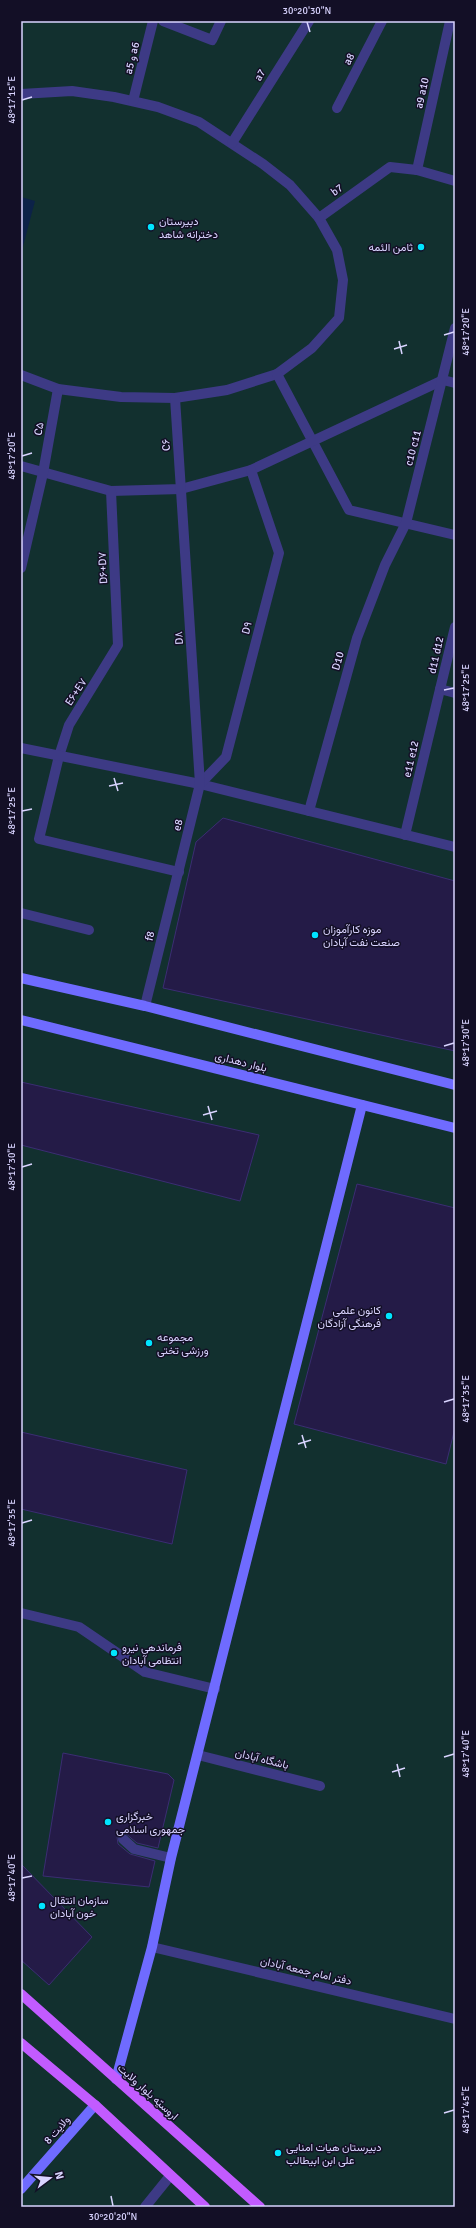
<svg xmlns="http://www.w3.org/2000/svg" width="476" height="2228" viewBox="0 0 476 2228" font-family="Signika,Vazirmatn,sans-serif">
<rect width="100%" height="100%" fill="#130f26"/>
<rect fill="#12302f" x="21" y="21" width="434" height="2186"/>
<polygon fill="#0c2248" points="21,197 35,201 21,254"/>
<g fill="#241b47" stroke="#3b2d73">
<polygon points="223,818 455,881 455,1051 163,988 196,842"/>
<polygon points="21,1082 259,1135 240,1201 21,1145"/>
<polygon points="357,1184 455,1208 455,1428 446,1464 294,1424"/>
<polygon points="21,1432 187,1470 172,1544 21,1509"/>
<polygon points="63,1753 168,1774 174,1780 158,1848 137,1843 125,1833 121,1833 117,1837 118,1844 130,1854 155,1861 149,1887 43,1876"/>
<polygon points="21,1864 92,1937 49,1985 21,1960"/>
</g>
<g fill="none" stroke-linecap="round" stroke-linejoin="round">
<g stroke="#3d3a85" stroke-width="10">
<polyline points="163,21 212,40 221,21"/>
<polyline points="21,94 72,91 114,97 158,107 199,122 263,164 290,185 319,218 337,250 343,280 339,318 312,348 277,374 227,390 175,398 121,397 58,389 21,375"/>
<polyline points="133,101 153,21"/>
<polyline points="337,108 382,21"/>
<polyline points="232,143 309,21"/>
<polyline points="417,170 450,21"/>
<polyline points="319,218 390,167 417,170 455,181"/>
<polyline points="277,374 349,510 455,535"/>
<polyline points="21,466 111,491 181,489 251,470 443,380 455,383"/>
<polyline points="111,491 118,645 69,725 59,756 39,839 179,872"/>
<polyline points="21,568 43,473 58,389"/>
<polyline points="440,689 455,693"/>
<polyline points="21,748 200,784 455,847"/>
<polyline points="200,784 226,757 279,553 251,470"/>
<polyline points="309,811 357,638 385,565 406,523 455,328"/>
<polyline points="405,835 455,627"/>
<polyline points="21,913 89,930"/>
<polyline points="145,1006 200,784 175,398"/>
<polyline points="21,1613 79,1627 145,1672 215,1689"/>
<polyline points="198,1755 320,1786"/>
<polyline points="123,1839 134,1849 171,1858"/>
<polyline points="152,1947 455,2019"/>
<polyline points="145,2207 170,2176"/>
</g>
<g stroke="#6f6bff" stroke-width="10">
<polyline points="21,978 145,1006 455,1085"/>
<polyline points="21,1020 455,1128"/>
<polyline points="116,2079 152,1947 171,1858 362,1105"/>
<polyline points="21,2189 95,2105"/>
</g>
<g stroke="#c25bff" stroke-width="10">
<polyline points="21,1994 260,2207"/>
<polyline points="21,2043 95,2105 205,2207"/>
</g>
</g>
<path fill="none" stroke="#d9d4ff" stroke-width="1.5" d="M307,22L310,32M22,100L32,97M444,335L454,332M399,341L402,354M394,349L407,345M22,456L32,453M444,690L454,688M114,778L118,791M109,786L123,783M22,811L32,809M444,1046L454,1043M208,1106L212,1120M203,1115L217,1111M22,1167L32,1164M444,1402L454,1399M302,1435L306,1448M298,1444L311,1440M22,1523L32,1520M444,1757L454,1754M397,1764L400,1777M392,1772L405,1768M22,1878L32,1876M444,2113L454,2110M111,2196L113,2206"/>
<g fill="#00e5ff" stroke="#130f26" stroke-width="1.5">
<circle cx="151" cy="227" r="4"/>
<circle cx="421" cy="247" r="4"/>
<circle cx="315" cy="935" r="4"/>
<circle cx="389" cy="1316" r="4"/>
<circle cx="149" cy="1343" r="4"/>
<circle cx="114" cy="1653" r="4"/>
<circle cx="108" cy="1822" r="4"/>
<circle cx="42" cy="1906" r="4"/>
<circle cx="278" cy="2153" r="4"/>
</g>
<g text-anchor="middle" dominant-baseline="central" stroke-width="3" stroke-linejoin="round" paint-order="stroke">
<g font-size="11" fill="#d9d4ff" stroke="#130f26">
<text transform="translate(132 58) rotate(-76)">a5 و a6</text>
<text transform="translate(349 59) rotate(-62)">a8</text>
<text transform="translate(260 75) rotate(-58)">a7</text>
<text transform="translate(422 93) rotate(-77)">a9 a10</text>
<text transform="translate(337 190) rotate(-36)">b7</text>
<text transform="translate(39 429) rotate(-79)">C۵</text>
<text transform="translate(166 445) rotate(-94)">C۶</text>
<text transform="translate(413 448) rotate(-75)">c10 c11</text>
<text transform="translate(103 568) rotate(-93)">D۶+D۷</text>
<text transform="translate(247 628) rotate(-75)">D۹</text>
<text transform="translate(179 638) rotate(-94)">D۸</text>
<text transform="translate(436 655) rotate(-77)">d11 d12</text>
<text transform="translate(338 661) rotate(-74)">D10</text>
<text transform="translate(76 692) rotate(-57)">E۶+E۷</text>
<text transform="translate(411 759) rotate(-77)">e11 e12</text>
<text transform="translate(178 825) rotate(-76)">e8</text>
<text transform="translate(150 936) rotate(-76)">f8</text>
<text transform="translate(241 1062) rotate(14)">بلوار دهداری</text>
<text transform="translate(262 1759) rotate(14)">باشگاه آبادان</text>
<text transform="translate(306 1971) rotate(13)">دفتر امام جمعه آبادان</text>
<text transform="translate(148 2092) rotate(42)">اروسیّه بلوار ولایت</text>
<text transform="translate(57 2130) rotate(-49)">ولایت 8</text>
</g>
<g font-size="11" fill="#d9d4ff" stroke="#130f26" text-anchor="start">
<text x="159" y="221">دبیرستان<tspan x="159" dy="13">دخترانه شاهد</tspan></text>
<text x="413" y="247" text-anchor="end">ثامن الئمه</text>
<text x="323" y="929">موزه کارآموزان<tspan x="323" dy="13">صنعت نفت آبادان</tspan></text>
<text x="381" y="1310" text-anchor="end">کانون علمی<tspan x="381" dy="13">فرهنگی آزادگان</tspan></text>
<text x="157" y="1337">مجموعه<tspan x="157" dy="13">ورزشی تختی</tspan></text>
<text x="122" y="1647">فرماندهی نیرو<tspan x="122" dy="13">انتظامی آبادان</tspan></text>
<text x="116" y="1816">خبرگزاری<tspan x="116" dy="13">جمهوری اسلامی</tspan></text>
<text x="50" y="1900">سازمان انتقال<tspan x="50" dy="13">خون آبادان</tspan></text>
<text x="286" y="2147">دبیرستان هیات امنایی<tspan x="286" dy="13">علی ابن ابیطالب</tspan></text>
</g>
</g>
<rect width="476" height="2228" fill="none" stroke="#130f26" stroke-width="44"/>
<g transform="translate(50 2178) rotate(74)" stroke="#130f26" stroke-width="3" paint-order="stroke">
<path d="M0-3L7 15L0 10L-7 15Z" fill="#d9d4ff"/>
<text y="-6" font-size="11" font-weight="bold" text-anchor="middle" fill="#d9d4ff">N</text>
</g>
<rect x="22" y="22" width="432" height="2184" fill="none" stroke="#d9d4ff" stroke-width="1.5"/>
<g font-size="10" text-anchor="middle" fill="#d9d4ff">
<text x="307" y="14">30°20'30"N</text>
<text transform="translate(11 100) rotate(-90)" y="4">48°17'15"E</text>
<text transform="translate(465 332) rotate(-90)" y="4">48°17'20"E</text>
<text transform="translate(11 456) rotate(-90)" y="4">48°17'20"E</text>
<text transform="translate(465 688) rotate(-90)" y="4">48°17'25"E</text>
<text transform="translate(11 811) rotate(-90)" y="4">48°17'25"E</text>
<text transform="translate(465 1043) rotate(-90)" y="4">48°17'30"E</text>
<text transform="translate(11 1167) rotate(-90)" y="4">48°17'30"E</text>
<text transform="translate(465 1399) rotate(-90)" y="4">48°17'35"E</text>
<text transform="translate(11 1523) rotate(-90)" y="4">48°17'35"E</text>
<text transform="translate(465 1754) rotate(-90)" y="4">48°17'40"E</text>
<text transform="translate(11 1878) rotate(-90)" y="4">48°17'40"E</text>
<text transform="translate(465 2110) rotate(-90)" y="4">48°17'45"E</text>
<text x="113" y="2220">30°20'20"N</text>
</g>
</svg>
